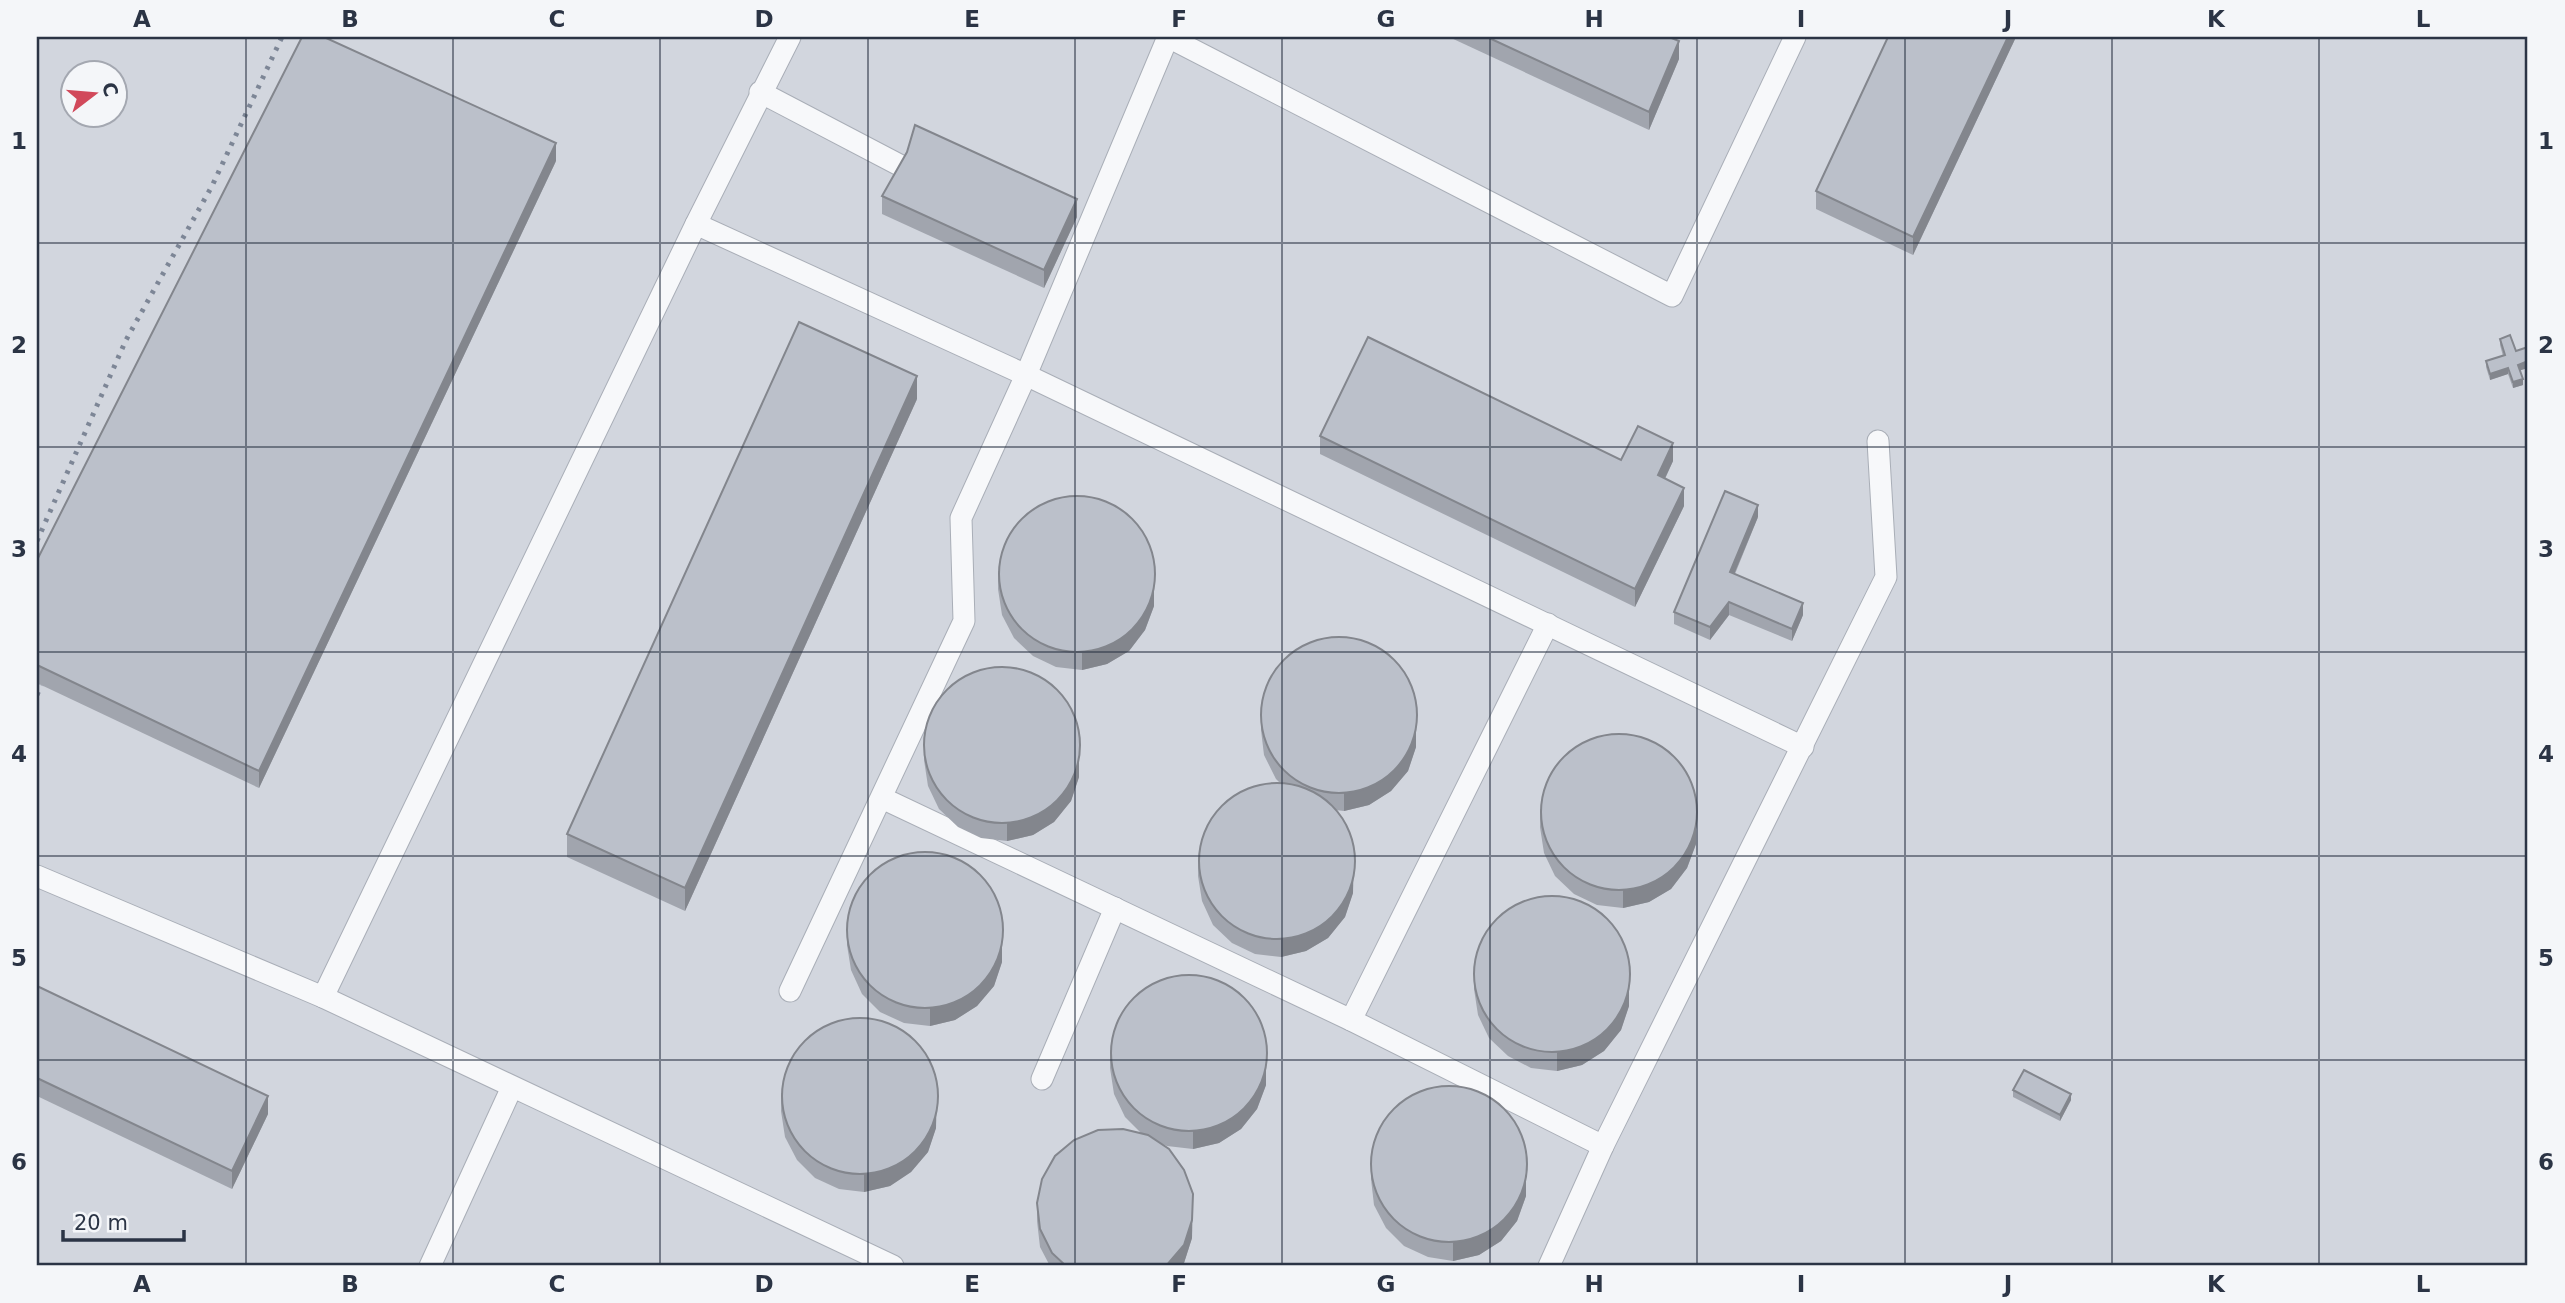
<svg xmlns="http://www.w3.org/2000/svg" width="2565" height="1303" viewBox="0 0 2565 1303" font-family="'DejaVu Sans',sans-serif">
<rect width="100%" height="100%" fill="#e4e7ec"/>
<path fill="#d2d6de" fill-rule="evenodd" d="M37,37H2528V1266H37ZM74,74H116V116H74Z"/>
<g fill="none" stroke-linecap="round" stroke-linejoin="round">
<defs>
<g id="service">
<polyline points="1168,37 1672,296 1795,37"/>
<polyline points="760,92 907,169"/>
<polyline points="696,224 1026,375 1803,747"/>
<polyline points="882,798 1351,1020 1603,1146"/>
<polyline points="37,876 323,997 893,1266"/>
<polyline points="790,991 964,621 961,518 1026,375 1168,37"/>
<polyline points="323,997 696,224 790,37"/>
<polyline points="1351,1020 1548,624"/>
<polyline points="1042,1079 1115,908"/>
<polyline points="430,1266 512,1087"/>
<polyline points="1549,1266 1603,1146 1886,577 1878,441"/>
</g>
</defs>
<use href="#service" stroke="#a9aeb7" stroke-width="23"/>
<use href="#service" stroke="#f7f8fa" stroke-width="21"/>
<g stroke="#7d8696" stroke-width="5" stroke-dasharray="3.5 7" stroke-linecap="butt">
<polyline points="37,541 126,340 212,186 282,37"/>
<polyline points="37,695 41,685"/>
</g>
</g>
<g fill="#a1a5ae">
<polygon points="1449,37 1669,37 1679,59 1649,130"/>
<polygon points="1888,37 2016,37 1913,255 1816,209 1816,191"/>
<polygon points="556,161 259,788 37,683 37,560"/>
<polygon points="882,196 1077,217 1044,288 882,214"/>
<polygon points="2500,339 2516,351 2528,347 2528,368 2520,370 2523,385 2513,388 2508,374 2490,380 2486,367 2486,361 2503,356 2500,345"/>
<polygon points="917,399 685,911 567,857 567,834"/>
<polygon points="1320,436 1621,460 1673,461 1665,479 1684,506 1635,607 1320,454"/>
<polygon points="1758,517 1735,574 1803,615 1792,641 1729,615 1710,640 1674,624 1674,612"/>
<polygon points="998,571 1154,606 1145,630 1129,651 1107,664 1082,670 1056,667 1033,656 1014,638 1002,615 998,589"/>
<polygon points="1261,712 1416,747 1408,771 1391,791 1369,805 1344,811 1335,810 1353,893 1345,917 1328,938 1306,951 1281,957 1255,954 1232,943 1213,925 1202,901 1198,876 1198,858 1280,783 1276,779 1264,755 1261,730"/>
<polygon points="924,742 1079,777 1071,801 1054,822 1033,835 1007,841 981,838 958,827 939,809 928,786 924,760"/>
<polygon points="1540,809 1696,844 1687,868 1671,889 1649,902 1623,908 1597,905 1574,894 1555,876 1544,853 1540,827"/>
<polygon points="847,927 1002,962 994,986 977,1006 955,1020 930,1026 904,1023 880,1012 862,994 851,970 847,945"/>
<polygon points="1474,971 1629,1006 1621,1030 1604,1051 1582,1065 1557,1071 1531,1068 1508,1056 1489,1038 1478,1015 1474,989"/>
<polygon points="37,986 268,1114 232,1189 37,1096"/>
<polygon points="1110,1050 1266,1085 1257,1109 1241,1129 1219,1143 1193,1149 1167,1146 1158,1142 1192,1238 1184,1263 1181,1266 1050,1266 1040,1247 1037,1221 1037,1203 1142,1134 1125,1117 1114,1094 1110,1068"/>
<polygon points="2013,1090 2071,1100 2060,1121 2013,1097"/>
<polygon points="781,1093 936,1128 928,1152 911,1172 890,1186 864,1192 839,1189 815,1178 797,1160 785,1137 781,1111"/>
<polygon points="1371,1161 1526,1196 1517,1221 1501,1241 1479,1255 1453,1261 1428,1257 1404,1246 1386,1228 1374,1205 1371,1179"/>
</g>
<g fill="#83868d">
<polygon points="2008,37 2016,37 1913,255 1913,237"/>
<polygon points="1679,41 1679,59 1649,130 1649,112"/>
<polygon points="556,143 556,161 259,788 259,771"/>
<polygon points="1077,199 1077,217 1044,288 1044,270"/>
<polygon points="2528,361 2528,368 2518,371 2518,365"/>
<polygon points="2508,368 2508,374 2490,380 2490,374"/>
<polygon points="917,376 917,399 685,911 685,888"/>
<polygon points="2523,379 2523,385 2513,388 2513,382"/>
<polygon points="1673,443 1673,461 1658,493 1658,475"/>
<polygon points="1684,488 1684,506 1635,607 1635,589"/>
<polygon points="1758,505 1758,517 1730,584 1730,572"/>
<polygon points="1154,562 1154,606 1145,630 1129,651 1107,664 1082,670 1082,652"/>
<polygon points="1729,602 1729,615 1710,640 1710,627"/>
<polygon points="1803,603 1803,615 1792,641 1792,629"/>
<polygon points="1416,703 1416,747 1408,771 1391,791 1369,805 1344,811 1344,793"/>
<polygon points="1079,733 1079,777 1071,801 1054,822 1033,835 1007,841 1007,824"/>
<polygon points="1696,800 1696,844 1687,868 1671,889 1649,902 1623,908 1623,890"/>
<polygon points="1354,849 1353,893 1345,917 1328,938 1306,951 1281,957 1281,939"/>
<polygon points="1002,918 1002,962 994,986 977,1006 955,1020 930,1026 930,1008"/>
<polygon points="1629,962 1629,1006 1621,1030 1604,1051 1582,1065 1557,1071 1557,1053"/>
<polygon points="1266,1041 1266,1085 1257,1109 1241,1129 1219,1143 1193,1149 1193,1131"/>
<polygon points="937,1084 936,1128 928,1152 911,1172 890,1186 864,1192 864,1174"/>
<polygon points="2071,1094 2071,1100 2060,1121 2060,1115"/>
<polygon points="268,1096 268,1114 232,1189 232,1171"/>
<polygon points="1526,1152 1526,1196 1517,1221 1501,1241 1479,1255 1453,1261 1453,1243"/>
<polygon points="1193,1194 1192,1238 1184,1263 1181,1266 1166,1266"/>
</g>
<g fill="#bbc0ca" stroke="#83868d" stroke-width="2">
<polygon points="302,37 324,37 556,143 259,771 37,665 37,560"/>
<polygon points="1487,37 1669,37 1679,41 1649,112"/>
<polygon points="1888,37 2008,37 1913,237 1816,191"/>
<polygon points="915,125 1077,199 1044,270 882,196 907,152"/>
<polygon points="799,322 917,376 685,888 567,834"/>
<polygon points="2510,335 2516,351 2528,347 2528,361 2518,365 2523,379 2513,382 2508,368 2490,374 2486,361 2505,355 2500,339"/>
<polygon points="1368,337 1621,460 1638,426 1673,443 1658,475 1684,488 1635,589 1320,436"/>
<polygon points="1725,491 1758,505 1730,572 1803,603 1792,629 1729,602 1710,627 1674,612"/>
<circle cx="1077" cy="574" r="78"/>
<circle cx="1339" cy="715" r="78"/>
<circle cx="1002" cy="745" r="78"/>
<circle cx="1619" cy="812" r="78"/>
<circle cx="1277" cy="861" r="78"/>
<circle cx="925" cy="930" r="78"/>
<circle cx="1552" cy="974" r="78"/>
<circle cx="1189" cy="1053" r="78"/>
<polygon points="37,986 268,1096 232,1171 37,1078"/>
<circle cx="860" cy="1096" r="78"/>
<polygon points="2024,1070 2071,1094 2060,1115 2013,1090"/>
<circle cx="1449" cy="1164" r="78"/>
<polygon points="1123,1129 1148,1135 1169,1149 1184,1170 1193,1194 1192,1220 1184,1245 1166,1266 1066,1266 1052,1253 1040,1229 1037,1203 1042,1179 1055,1156 1074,1140 1098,1130"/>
</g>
<path fill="none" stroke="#2b3445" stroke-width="2" stroke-opacity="0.55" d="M246,37V1266M453,37V1266M660,37V1266M868,37V1266M1075,37V1266M1282,37V1266M1490,37V1266M1697,37V1266M1905,37V1266M2112,37V1266M2319,37V1266M37,243H2528M37,447H2528M37,652H2528M37,856H2528M37,1060H2528"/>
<rect width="2565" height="1303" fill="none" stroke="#f4f6f9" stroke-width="77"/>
<g transform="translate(94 94) rotate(74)"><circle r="33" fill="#f4f6f9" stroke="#a4a8b1" stroke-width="2"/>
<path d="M0-5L12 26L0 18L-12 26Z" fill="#d1495b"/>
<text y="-10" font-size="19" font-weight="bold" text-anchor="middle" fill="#2b3445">С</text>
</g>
<path d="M63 1230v10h121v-10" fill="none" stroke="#2b3445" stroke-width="3.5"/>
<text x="74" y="1230" font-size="21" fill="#2b3445" stroke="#f4f6f9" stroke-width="5" paint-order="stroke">20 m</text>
<rect x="38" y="38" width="2488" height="1226" fill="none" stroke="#2b3445" stroke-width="2.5"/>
<g font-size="23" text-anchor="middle" font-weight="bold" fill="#2b3445">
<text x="142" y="27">A</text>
<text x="350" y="27">B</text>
<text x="557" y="27">C</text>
<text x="764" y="27">D</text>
<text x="972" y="27">E</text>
<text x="1179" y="27">F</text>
<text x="1386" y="27">G</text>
<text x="1594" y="27">H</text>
<text x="1801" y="27">I</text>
<text x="2008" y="27">J</text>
<text x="2216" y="27">K</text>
<text x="2423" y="27">L</text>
<text x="19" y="149">1</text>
<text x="2546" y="149">1</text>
<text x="19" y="353">2</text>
<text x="2546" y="353">2</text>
<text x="19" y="557">3</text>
<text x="2546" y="557">3</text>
<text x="19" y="762">4</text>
<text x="2546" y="762">4</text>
<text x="19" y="966">5</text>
<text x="2546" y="966">5</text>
<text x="19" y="1170">6</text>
<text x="2546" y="1170">6</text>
<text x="142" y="1292">A</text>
<text x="350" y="1292">B</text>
<text x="557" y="1292">C</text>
<text x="764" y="1292">D</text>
<text x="972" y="1292">E</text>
<text x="1179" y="1292">F</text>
<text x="1386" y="1292">G</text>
<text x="1594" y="1292">H</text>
<text x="1801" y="1292">I</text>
<text x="2008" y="1292">J</text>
<text x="2216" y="1292">K</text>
<text x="2423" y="1292">L</text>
</g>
</svg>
